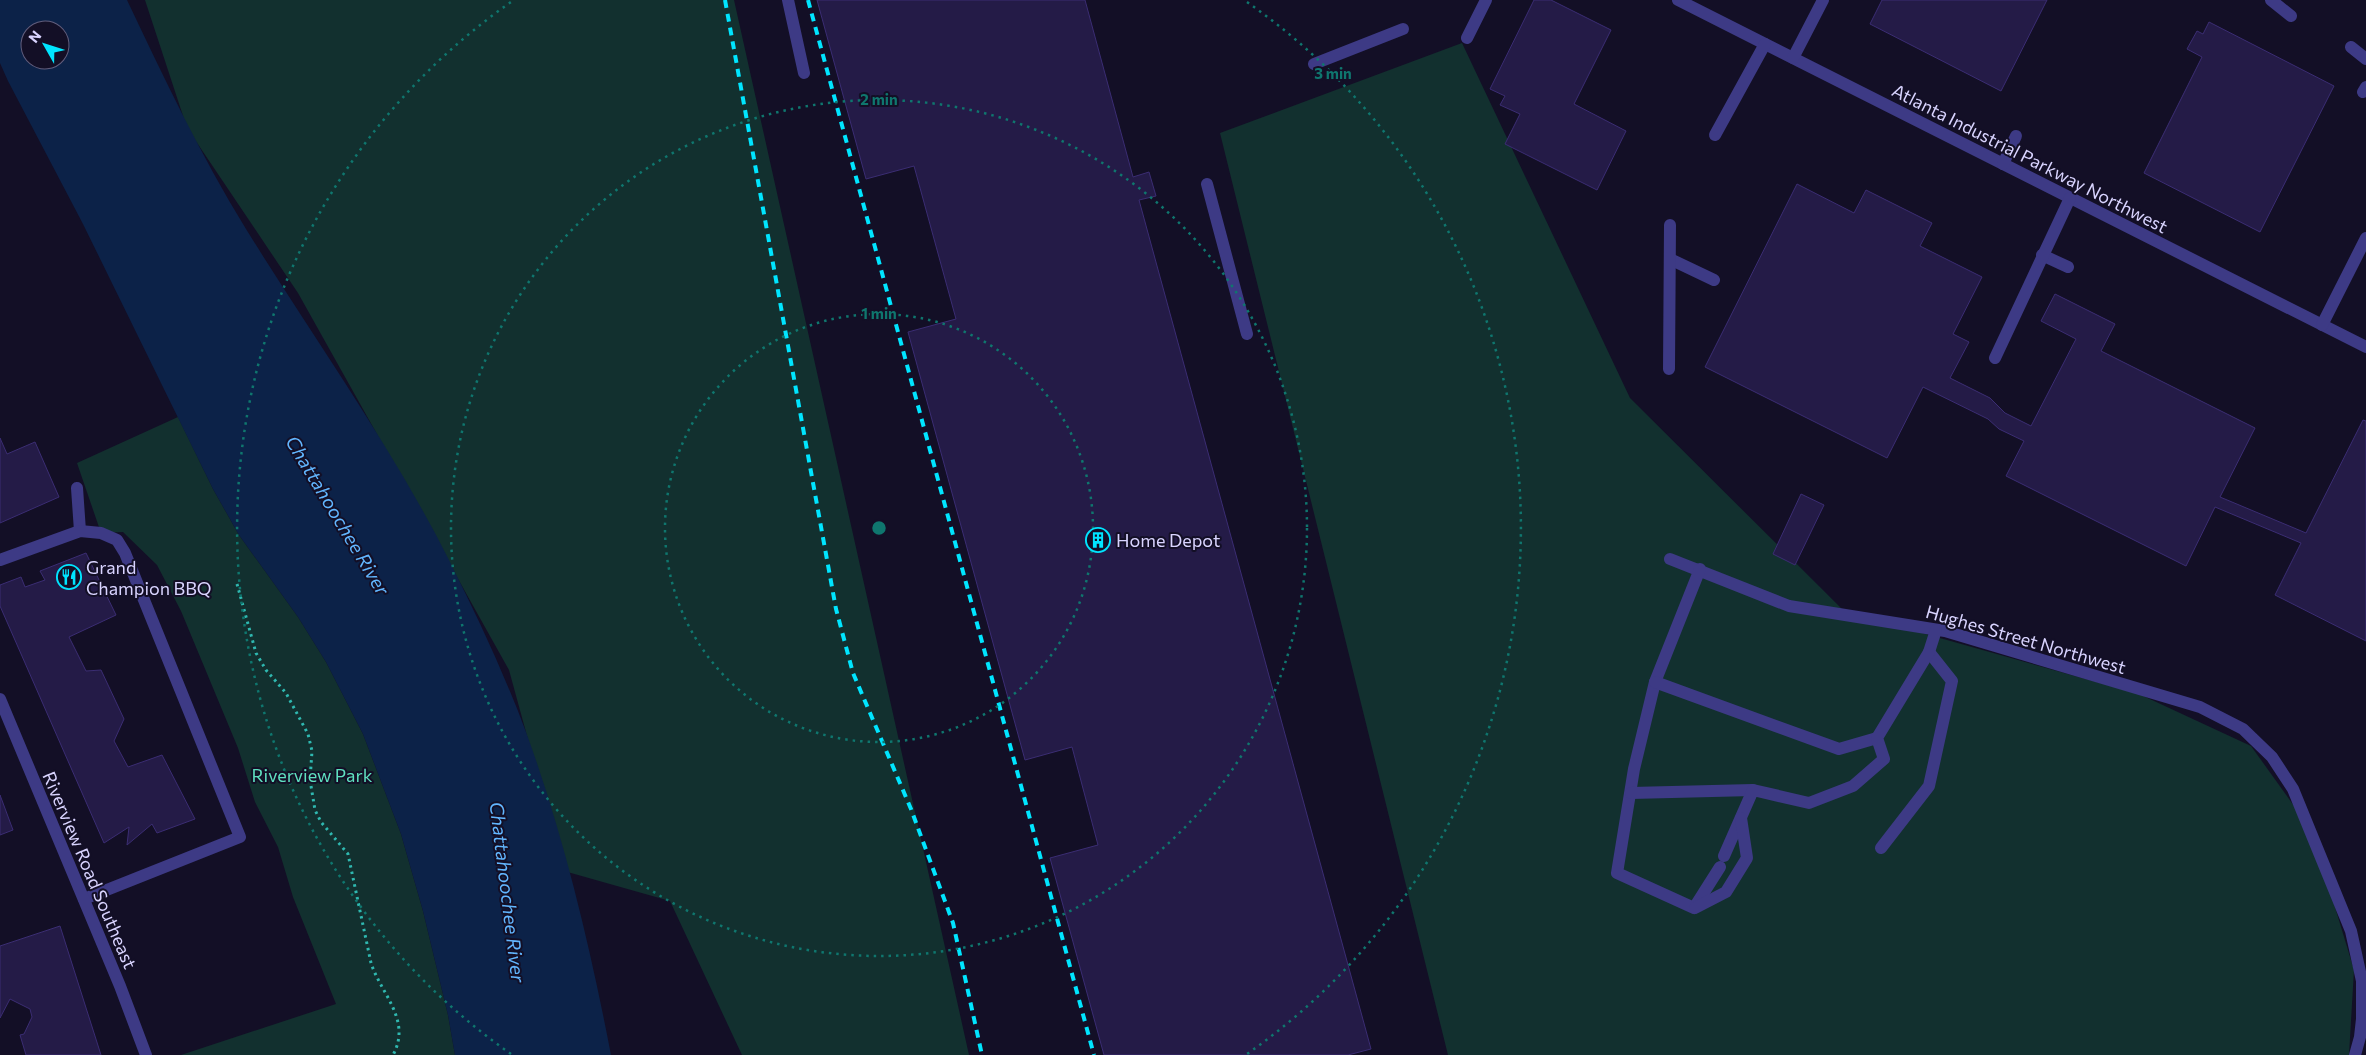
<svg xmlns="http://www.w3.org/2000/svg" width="2366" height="1055" viewBox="0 0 2366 1055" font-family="Commissioner,sans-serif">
<rect width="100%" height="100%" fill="#130f26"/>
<g fill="#12302f">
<polygon points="145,0 734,0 969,1055 742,1055 670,901 564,871 509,670 298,293 187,128"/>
<polygon points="1462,43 1630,398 1844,611 2139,694 2251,746 2312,831 2354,970 2349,1055 1448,1055 1220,133"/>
<polygon points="178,417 213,489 239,535 298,617 326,662 363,734 401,834 423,911 448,1015 455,1055 181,1055 336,1004 293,897 278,847 255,802 238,748 181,611 157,565 123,532 101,533 77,463"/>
</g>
<path fill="#0c2248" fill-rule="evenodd" d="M0,0H127C164,78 201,156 246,229C314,339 391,445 449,560C477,616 504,673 526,732C564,836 590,946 611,1055H455L448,1015L423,911L401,834L363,734L326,662L298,617L239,535L213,489L83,224L8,81L0,63ZM30,30H60V60H30Z"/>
<g fill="#241b47" stroke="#3b2d73">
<polygon points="817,0 1085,0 1133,177 1149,172 1156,196 1139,200 1371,1049 1348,1055 1104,1055 1050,858 1098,845 1072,747 1025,760 908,332 956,319 914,166 866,179"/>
<polygon points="1534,0 1551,0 1611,30 1574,104 1626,131 1597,190 1505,144 1520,114 1500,105 1505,96 1490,89"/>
<polygon points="1882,0 2047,0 2001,91 1870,24"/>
<polygon points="2209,22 2334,86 2260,232 2144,173 2202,57 2187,49 2197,31 2203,34"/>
<polygon points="1797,184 1854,213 1866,190 1932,223 1920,246 1982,277 1953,334 1969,342 1950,378 1990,398 2005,413 2031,426 2076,339 2041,321 2055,294 2115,324 2101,351 2255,428 2220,497 2306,533 2363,420 2366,421 2366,641 2275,595 2301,543 2215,507 2186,566 2006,476 2024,441 1999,429 1988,419 1923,387 1887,458 1705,367"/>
<polygon points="0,438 7,454 35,442 59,497 0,523"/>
<polygon points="1801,494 1824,505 1795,565 1773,554"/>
<polygon points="86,553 116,615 69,637 86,671 101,670 124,719 114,741 128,767 162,755 195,819 157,833 152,824 127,845 129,827 104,843 0,606 0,585 21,577 25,587 45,580 40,571"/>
<polygon points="0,795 13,830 0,835"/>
<polygon points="60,926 101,1055 26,1055 20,1035 24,1034 32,1017 30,1009 10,999 0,1018 0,946"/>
</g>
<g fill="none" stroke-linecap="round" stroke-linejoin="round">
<path stroke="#2fb8b0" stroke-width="3" stroke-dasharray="2.5 4" stroke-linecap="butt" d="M237,584L256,653L266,670L286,693L308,734L312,751L310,780L315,810L321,822L348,854L371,963C381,994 412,1020 393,1055"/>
<g stroke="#3d3a85" stroke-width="12">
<polyline points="788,0 804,73"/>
<polyline points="1678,0 2366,347"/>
<polyline points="2271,0 2291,16"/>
<polyline points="1467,38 1486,0"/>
<polyline points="2351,47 2366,59"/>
<polyline points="1793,58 1823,0"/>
<polyline points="1314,64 1403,29"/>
<polyline points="2363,92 2366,87"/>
<polyline points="1715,135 1765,44"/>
<polyline points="2003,164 2016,136"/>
<polyline points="1207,184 1247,334"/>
<polyline points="2042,255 2068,267"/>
<polyline points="1670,259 1714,280"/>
<polyline points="2322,325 2366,238"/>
<polyline points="1995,358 2070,198"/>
<polyline points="1669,369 1670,225"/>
<polyline points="77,488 80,531"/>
<polyline points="1670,559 1789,606 1945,631 2200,707 2243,729 2272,757 2293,789 2351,931 2362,981 2362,1019 2360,1037 2355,1055"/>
<polyline points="0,560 80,531 101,533 117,540 125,553 240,837 84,899"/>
<polyline points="1700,569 1655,682 1634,769 1617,873 1694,908 1720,867"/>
<polyline points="1655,682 1839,749 1877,738"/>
<polyline points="0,699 120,986 146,1055"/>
<polyline points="1631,793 1753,790"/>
<polyline points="1881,848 1929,786 1952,681 1929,652"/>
<polyline points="1724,856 1753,790 1809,803 1853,786 1884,759 1877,738 1929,652 1936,630"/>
<polyline points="1695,908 1726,892 1747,858 1741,818"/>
</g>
<g stroke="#00e5ff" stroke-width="4" stroke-dasharray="8 6" stroke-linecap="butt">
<polyline points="725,0 836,609 853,673 911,809 953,923 982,1055"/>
<polyline points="808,0 1094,1055"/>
</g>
</g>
<g fill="none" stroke="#0f766e" stroke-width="2.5" stroke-dasharray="2.5 5">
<circle cx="879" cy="528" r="214"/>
<circle cx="879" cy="528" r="428"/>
<path d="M511 1054A642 642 0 0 1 511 2M1247 2A642 642 0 0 1 1247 1054"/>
</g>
<defs>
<symbol id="building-ring" viewBox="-11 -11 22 22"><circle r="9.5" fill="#130f26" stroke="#00e5ff" stroke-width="1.5"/><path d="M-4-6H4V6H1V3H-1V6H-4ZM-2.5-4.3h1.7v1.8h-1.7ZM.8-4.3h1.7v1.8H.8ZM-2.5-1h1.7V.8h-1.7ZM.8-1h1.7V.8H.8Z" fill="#00e5ff"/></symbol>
<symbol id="restaurant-ring" viewBox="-11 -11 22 22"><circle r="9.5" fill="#130f26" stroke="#00e5ff" stroke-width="1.5"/><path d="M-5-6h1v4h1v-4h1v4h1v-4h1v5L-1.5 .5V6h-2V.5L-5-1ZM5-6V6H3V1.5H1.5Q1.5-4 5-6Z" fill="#00e5ff"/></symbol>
</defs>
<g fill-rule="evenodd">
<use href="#building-ring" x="1084" y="526" width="28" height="28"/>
<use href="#restaurant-ring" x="55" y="563" width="28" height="28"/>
</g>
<g text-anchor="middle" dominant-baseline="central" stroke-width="4" stroke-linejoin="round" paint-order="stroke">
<g font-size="18" fill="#d9d4ff" stroke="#130f26">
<text transform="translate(2030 158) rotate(27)">Atlanta Industrial Parkway Northwest</text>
<text transform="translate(2026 639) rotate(16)">Hughes Street Northwest</text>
<text transform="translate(90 870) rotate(67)">Riverview Road Southeast</text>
</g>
<g font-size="18" fill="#d9d4ff" stroke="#130f26" text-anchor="start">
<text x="1116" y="540">Home Depot</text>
<text x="86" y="567">Grand<tspan x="86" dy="21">Champion BBQ</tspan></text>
</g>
<g font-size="18" fill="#5fe0c0" stroke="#130f26">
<text x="312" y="775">Riverview Park</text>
</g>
<g font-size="19" font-style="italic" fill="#62b6ff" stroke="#130f26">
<text transform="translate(338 515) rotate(59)">Chattahoochee River</text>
<text transform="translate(508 892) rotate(83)">Chattahoochee River</text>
</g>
</g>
<circle cx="879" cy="528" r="8" fill="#0f766e" stroke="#130f26" stroke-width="2.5"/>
<g font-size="15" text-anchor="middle" font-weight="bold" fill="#0f766e" stroke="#130f26" stroke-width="4" stroke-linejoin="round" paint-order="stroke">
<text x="1333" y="79">3 min</text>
<text x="879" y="105">2 min</text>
<text x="879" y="319">1 min</text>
</g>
<g transform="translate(45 45) rotate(309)"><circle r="24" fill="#130f26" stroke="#625e7d"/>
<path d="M0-4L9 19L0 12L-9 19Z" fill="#00e5ff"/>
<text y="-8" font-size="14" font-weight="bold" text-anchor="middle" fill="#d9d4ff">N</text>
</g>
</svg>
